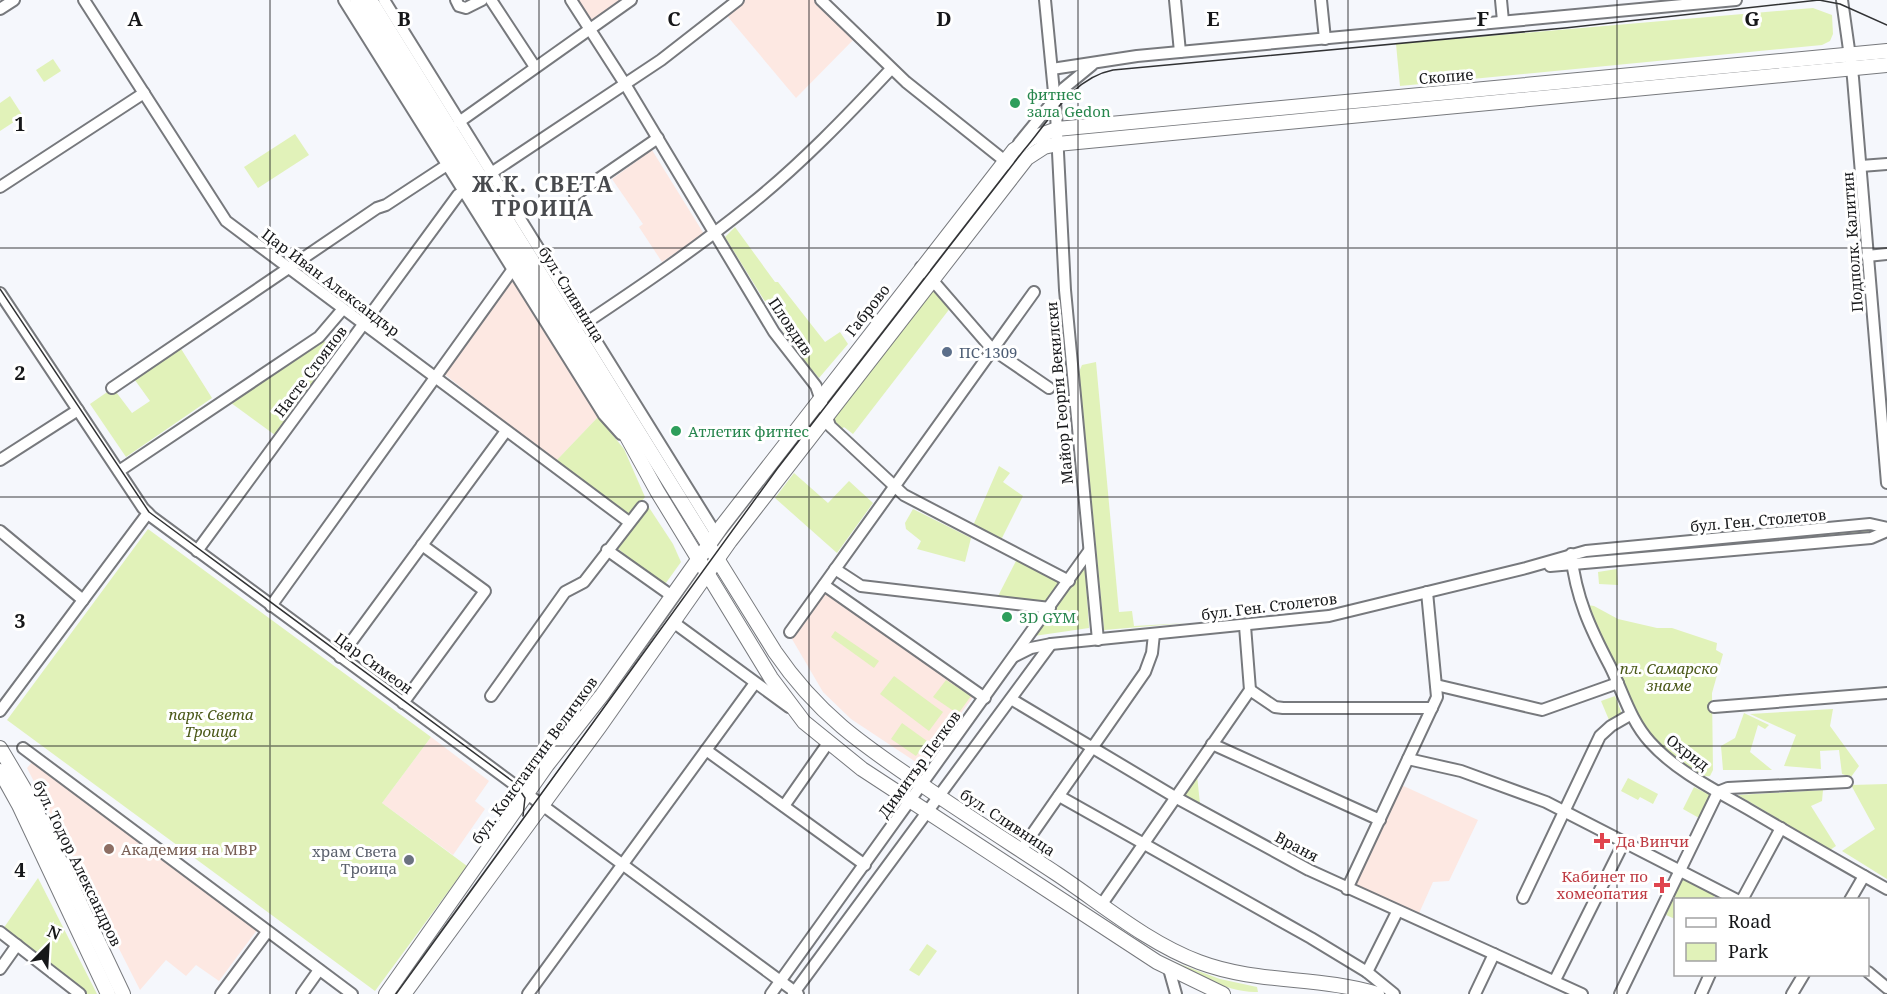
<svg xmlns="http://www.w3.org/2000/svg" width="1887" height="994" viewBox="0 0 1887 994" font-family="'Noto Serif',serif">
<rect width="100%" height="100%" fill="#f5f7fc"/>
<g fill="#fde8e2">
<polygon points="571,0 631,0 590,29"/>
<polygon points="738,0 821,0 857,36 796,98 723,11"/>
<polygon points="652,150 704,234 662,262 639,227 643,224 612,179"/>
<polygon points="513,279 598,417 555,462 443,373"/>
<polygon points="825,592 973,697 922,766 851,719 823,692 792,639"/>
<polygon points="431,737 489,781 475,801 485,809 453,855 382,803"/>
<polygon points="33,761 257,930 219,981 196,965 186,976 166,960 140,990 27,768"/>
<polygon points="1397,783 1478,820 1449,881 1433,882 1416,920 1348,889"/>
</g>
<g fill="#e1f2b9">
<polygon points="1813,8 1832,15 1833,34 1830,41 1822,45 1400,86 1396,44"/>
<polygon points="53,59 61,71 44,82 36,70"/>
<polygon points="10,96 23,116 0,131 0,103"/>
<polygon points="295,134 309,155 258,188 244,167"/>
<polygon points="735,227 775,282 778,282 825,342 840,332 848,344 819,378 795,350 725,237"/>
<polygon points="934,290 951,307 853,434 844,427 840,431 831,419"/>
<polygon points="319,337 341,355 279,438 227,400"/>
<polygon points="178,344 212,398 126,457 90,404 113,388 132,413 150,401 132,376"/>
<polygon points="1096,362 1119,612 1132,611 1134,626 1187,623 1104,630 1079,372 1082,365"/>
<polygon points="598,417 624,449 645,497 629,517 555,462"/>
<polygon points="999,466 1010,473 1003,482 1023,496 1000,542 972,528"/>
<polygon points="794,473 828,503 849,481 873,503 837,553 775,498"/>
<polygon points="648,506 673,544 681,562 663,587 615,546"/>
<polygon points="913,509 971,538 965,562 917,549 921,541 906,529 905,523"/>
<polygon points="1869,528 1871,533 1740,543 1741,541"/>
<polygon points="148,529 431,737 382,803 467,866 375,991 7,720"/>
<polygon points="1699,546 1702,548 1581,561 1580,558"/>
<polygon points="1018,557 1064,582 1048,605 995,602"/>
<polygon points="1085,565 1089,628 1034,636"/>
<polygon points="1617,569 1618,585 1599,584 1598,572"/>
<path d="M1582,604L1594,606L1618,619L1657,628H1672L1717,643L1716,650L1723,654L1712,693L1713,770L1710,776C1693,781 1647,732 1637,718Z"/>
<polygon points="835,631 879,661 874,668 831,637"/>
<polygon points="894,676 943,712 929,731 880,694"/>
<polygon points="946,680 971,696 958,714 933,697"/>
<polygon points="1615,696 1622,714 1609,720 1601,701"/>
<polygon points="1833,709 1830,726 1859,766 1851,777 1842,774 1839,750 1820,751 1821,769 1784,766 1796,735 1750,714"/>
<polygon points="1744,713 1769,725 1765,729 1758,725 1750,752 1772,770 1723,770 1721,746 1735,738"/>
<polygon points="902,723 927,741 916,756 891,739"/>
<polygon points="1197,775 1200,804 1182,794"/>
<polygon points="1628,778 1658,794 1653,804 1640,797 1638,800 1621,791"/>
<polygon points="1887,784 1887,879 1842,851 1875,829 1851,785"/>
<polygon points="1694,787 1710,795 1699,818 1683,809"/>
<polygon points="1823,790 1822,801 1811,806 1836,846 1830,850 1738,795"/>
<polygon points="1683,877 1716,893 1713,899 1676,900 1675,919 1666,915"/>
<polygon points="38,878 97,994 84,994 3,929"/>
<polygon points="927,944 937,951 919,976 909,970"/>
<path d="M1161,957L1220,979L1257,987L1258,992C1231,994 1185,970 1161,957Z"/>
</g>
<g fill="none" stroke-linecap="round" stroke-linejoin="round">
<defs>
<g id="minor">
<polyline points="84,0 226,221 629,522"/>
<polyline points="344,0 604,415 621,434"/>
<polyline points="384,0 716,534"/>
<polyline points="456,0 459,6 466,8 482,0"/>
<polyline points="491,0 535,67"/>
<polyline points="571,0 625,84 774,332 816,386 830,426 904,495 1069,581"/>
<polyline points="821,0 906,82 1010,165"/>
<polyline points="1045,0 1056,113 1065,290 1098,640"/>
<polyline points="1175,0 1180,52"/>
<polyline points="1321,0 1325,39"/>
<polyline points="1501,0 1503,21"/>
<polyline points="1842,0 1853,78 1887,483"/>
<polyline points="0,9 14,0"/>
<polyline points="1052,69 1137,56 1736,0"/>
<polyline points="459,122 631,0"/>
<polyline points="1019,143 1064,88 1092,65"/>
<polyline points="1861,166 1887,164"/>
<polyline points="0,187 144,93"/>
<polyline points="575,195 658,138"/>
<polyline points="1867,256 1887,254"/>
<polyline points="921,267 992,349 1049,388"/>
<polyline points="0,293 143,508 152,517 798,994"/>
<path d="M584,324C641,286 697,248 750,205C801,164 847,116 891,69"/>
<polyline points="112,388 377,208 386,205 447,165"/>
<polyline points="0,460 78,410"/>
<polyline points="119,471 319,337 342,310"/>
<polyline points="0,531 83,600"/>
<polyline points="607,550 672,596"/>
<polyline points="197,551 458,195 661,60 738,0"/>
<path d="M1571,554C1576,598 1590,628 1610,666C1623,692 1630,720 1650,742C1676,771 1715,790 1748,809C1794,836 1841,863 1887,889"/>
<polyline points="1550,566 1871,538 1887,531"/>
<polyline points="835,569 861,586 1050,608"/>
<polyline points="824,585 985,698"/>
<polyline points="271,606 513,269"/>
<polyline points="673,622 789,707"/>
<polyline points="790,632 1034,292"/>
<polyline points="1015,656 1031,648 1051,644 1329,616 1526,568 1586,551 1870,524 1887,528"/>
<polyline points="340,657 506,431"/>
<polyline points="1436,685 1542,710 1618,683"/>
<polyline points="1250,690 1275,707 1283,708 1432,708"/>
<polyline points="491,696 565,592 584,582 642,507"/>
<polyline points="1011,699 1175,797 1309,870 1582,994"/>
<polyline points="403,703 485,591 422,545"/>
<polyline points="1714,707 1887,693"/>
<polyline points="0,711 148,513"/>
<polyline points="1212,744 1380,820"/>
<polyline points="23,748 352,994"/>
<polyline points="706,750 865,865"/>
<polyline points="1408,759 1461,771 1546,802 1737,900"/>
<polyline points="1059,796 1311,938 1367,972 1394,994"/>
<polyline points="784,806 828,743"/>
<polyline points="1021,850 1145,672 1152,653 1154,634"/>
<polyline points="1347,889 1437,697 1427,592"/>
<polyline points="1523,898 1600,736 1611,726 1630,715"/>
<polyline points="1742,900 1781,828"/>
<polyline points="1850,900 1864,876"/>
<polyline points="1102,904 1250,690 1245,626"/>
<polyline points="0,932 80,994"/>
<polyline points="0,969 17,945"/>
<polyline points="1169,969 1176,994"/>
<polyline points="1367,972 1397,912"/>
<polyline points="1868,972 1887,988"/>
<polyline points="1555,980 1624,842"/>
<polyline points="221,994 267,932"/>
<polyline points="302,994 319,970"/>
<polyline points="528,994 755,683"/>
<polyline points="771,994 1089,551"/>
<polyline points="793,994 1051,644"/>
<polyline points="1475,994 1494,954"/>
<polyline points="1620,994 1718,792 1728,788 1847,782"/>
<polyline points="1701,994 1710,974"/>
<polyline points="1792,994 1804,974"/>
</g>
<g id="major">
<polyline points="357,0 605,397 657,491 771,678 804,722 862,769 1157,962 1223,994"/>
<path d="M370,0L775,652C818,715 863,745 925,787C969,817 1013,845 1057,874C1102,904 1148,943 1199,962C1257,984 1319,976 1377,994"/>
<polyline points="0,748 32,802 123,994"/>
<polyline points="0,771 19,805 108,994"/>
<polyline points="386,994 547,765 602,695 722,526 1014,150 1032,138 1057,129 1887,51"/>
<polyline points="404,994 600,726 730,541 1027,158 1044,147 1057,144 1887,65"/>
</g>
</defs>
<use href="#minor" stroke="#77797d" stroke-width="14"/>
<use href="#major" stroke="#77797d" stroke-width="16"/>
<use href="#minor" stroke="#fff" stroke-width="10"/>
<use href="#major" stroke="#fff" stroke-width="14"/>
<g stroke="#313234" stroke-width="1.5">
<polyline points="0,289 149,512 515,783 525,798 523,816"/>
<path d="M396,994L777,469L1024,150C1049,121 1072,78 1113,70L1565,28L1819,0L1840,4L1887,25"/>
</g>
</g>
<path fill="none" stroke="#161719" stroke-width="1.5" stroke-opacity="0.55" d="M270,0V994M539,0V994M809,0V994M1078,0V994M1348,0V994M1617,0V994M0,248H1887M0,497H1887M0,746H1887"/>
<g fill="#2e9e5b" stroke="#fff" stroke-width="2">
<circle cx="1015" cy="103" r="6"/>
<circle cx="676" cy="431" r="6"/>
<circle cx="1007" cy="617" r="6"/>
</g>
<circle fill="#5c6f8a" stroke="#fff" stroke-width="2" cx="947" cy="352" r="6"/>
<g fill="#e0444e" stroke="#fff" stroke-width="2">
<path d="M1599 832h6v6h6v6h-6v6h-6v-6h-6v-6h6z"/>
<path d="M1659 876h6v6h6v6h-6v6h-6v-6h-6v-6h6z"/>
</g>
<circle fill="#8d6e63" stroke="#fff" stroke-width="2" cx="109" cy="849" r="6"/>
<circle fill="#6b7280" stroke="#fff" stroke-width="2" cx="409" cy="860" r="6"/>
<g text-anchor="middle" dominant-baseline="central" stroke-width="6" stroke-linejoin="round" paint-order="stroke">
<g font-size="15" fill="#161719" stroke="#fff">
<text transform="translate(1446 76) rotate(-5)">Скопие</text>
<text transform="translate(1852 242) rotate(-94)">Подполк. Калитин</text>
<text transform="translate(331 282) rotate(37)">Цар Иван Александър</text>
<text transform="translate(572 294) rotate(58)">бул. Сливница</text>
<text transform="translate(867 310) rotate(-52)">Габрово</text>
<text transform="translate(791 326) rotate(56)">Пловдив</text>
<text transform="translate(310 371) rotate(-53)">Насте Стоянов</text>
<text transform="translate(1059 393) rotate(-95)">Майор Георги Векилски</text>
<text transform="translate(1758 520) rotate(-5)">бул. Ген. Столетов</text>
<text transform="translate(1269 606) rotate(-7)">бул. Ген. Столетов</text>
<text transform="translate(374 663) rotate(36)">Цар Симеон</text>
<text transform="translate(1688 752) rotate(37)">Охрид</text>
<text transform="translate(534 760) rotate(-54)">бул. Константин Величков</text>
<text transform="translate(919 764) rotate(-54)">Димитър Петков</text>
<text transform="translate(1008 822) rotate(33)">бул. Сливница</text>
<text transform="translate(1297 846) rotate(28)">Враня</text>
<text transform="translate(78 863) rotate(64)">бул. Тодор Александров</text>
</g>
<g font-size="15" fill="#27864d" stroke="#fff" text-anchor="start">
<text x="1027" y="94">фитнес<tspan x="1027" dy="17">зала Gedon</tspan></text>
<text x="688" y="431">Атлетик фитнес</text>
<text x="1019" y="617">3D GYM</text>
</g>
<g font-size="15" fill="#4e5e75" stroke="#fff" text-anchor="start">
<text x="959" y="352">ПС 1309</text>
</g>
<g font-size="15" font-style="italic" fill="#4b5919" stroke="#fff">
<text x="1669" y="668">пл. Самарско<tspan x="1669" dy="17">знаме</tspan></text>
<text x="211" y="714">парк Света<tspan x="211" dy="17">Троица</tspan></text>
</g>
<g font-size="15" fill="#be3a42" stroke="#fff" text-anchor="start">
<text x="1616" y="841">Да Винчи</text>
<text x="1648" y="876" text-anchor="end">Кабинет по<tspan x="1648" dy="17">хомеопатия</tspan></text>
</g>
<g font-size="15" fill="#785e54" stroke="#fff" text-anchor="start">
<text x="121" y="849">Академия на МВР</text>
</g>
<g font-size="15" fill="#5b616d" stroke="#fff" text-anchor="end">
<text x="397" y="851">храм Света<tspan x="397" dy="17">Троица</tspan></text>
</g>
<g font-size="21" font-weight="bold" letter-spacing="1.5" fill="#484a4e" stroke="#fff">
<text x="543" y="184">Ж.К. СВЕТА<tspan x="543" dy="24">ТРОИЦА</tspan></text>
</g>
</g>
<g font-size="20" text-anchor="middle" font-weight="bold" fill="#161719" stroke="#fff" stroke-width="6" stroke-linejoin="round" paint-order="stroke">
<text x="135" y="26">A</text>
<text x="404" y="26">B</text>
<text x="674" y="26">C</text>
<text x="944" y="26">D</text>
<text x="1213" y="26">E</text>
<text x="1483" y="26">F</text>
<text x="1752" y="26">G</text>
<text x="20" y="131">1</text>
<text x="20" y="380">2</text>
<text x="20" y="628">3</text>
<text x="20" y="877">4</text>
</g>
<rect x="1674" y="898" width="195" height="78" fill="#ffffff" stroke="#a2a2a3" stroke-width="1.5"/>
<rect x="1686" y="918" width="30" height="9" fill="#ffffff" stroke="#a2a2a3" stroke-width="1.5"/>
<text x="1728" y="928" font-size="18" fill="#161719">Road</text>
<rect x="1686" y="943" width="30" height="18" fill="#e1f2b9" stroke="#a2a2a3" stroke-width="1.5"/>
<text x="1728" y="958" font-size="18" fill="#161719">Park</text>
<g transform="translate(48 946) rotate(24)" stroke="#ffffff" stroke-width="4.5" paint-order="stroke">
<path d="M0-4.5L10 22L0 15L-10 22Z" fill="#161719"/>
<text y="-9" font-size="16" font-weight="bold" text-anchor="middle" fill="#161719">N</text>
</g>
</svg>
